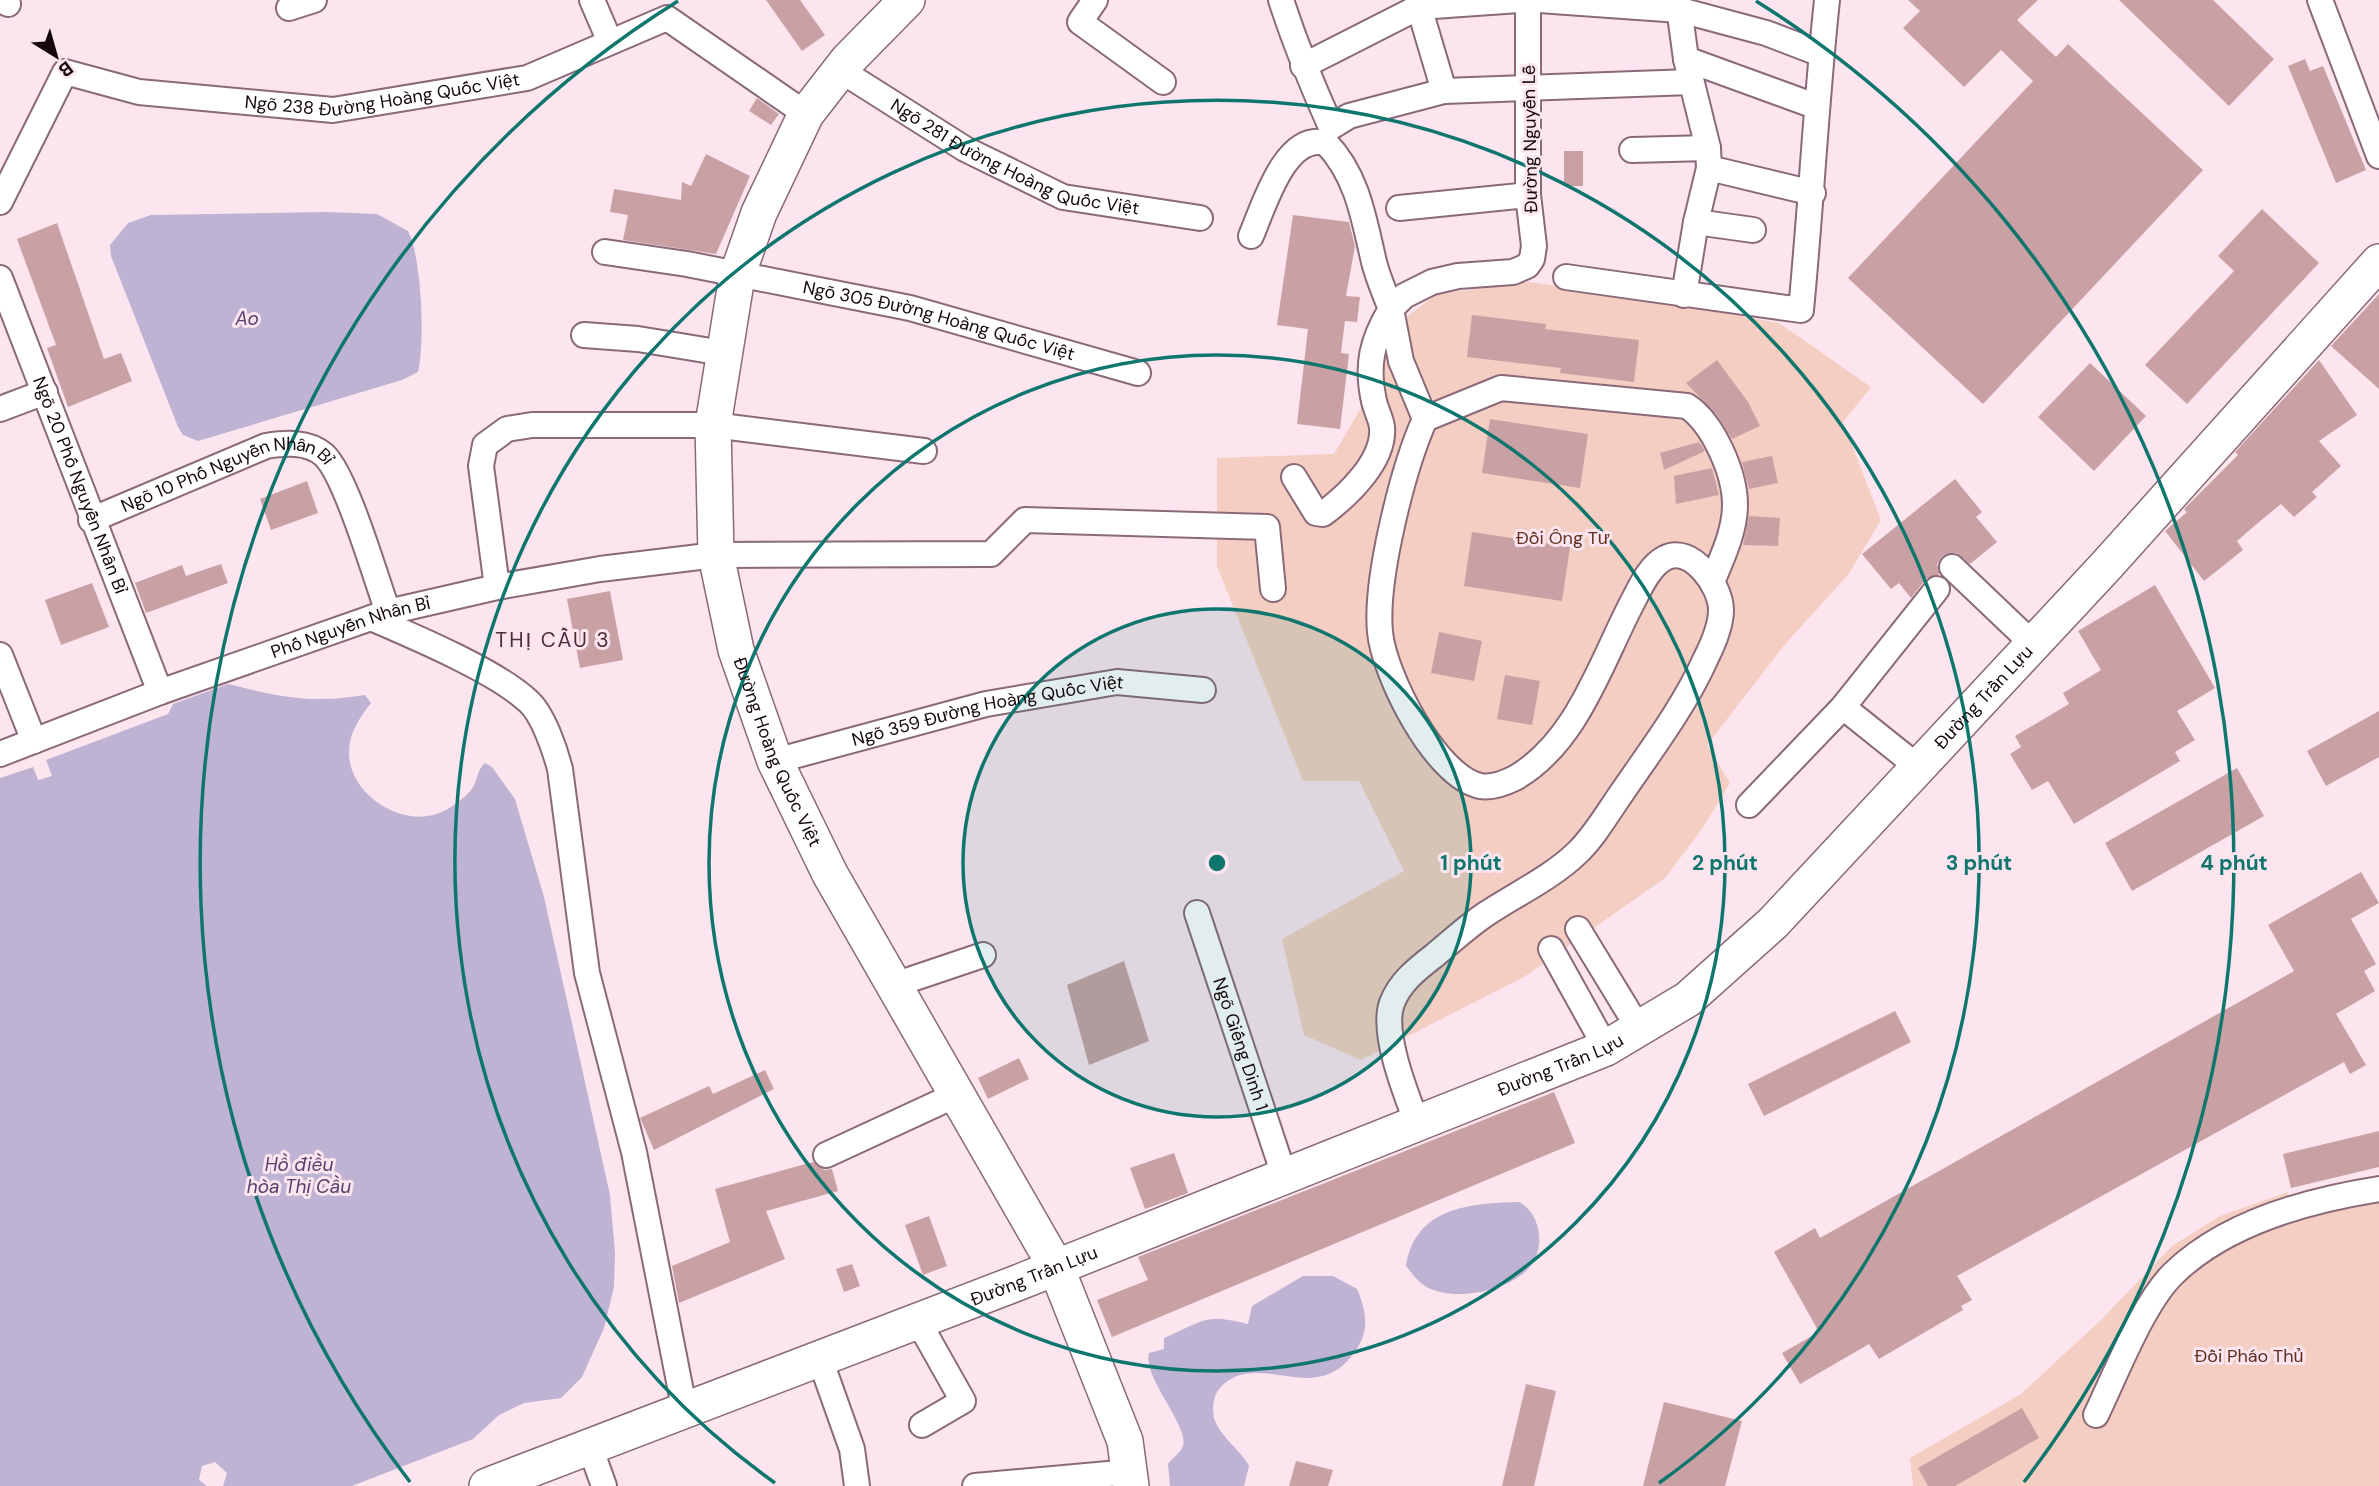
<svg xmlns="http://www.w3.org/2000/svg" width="2379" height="1486" viewBox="0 0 2379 1486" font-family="'DM Sans',sans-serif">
<rect width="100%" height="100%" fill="#fce5ef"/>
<g fill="#f4cec2">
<polygon points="1528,282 1632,296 1779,323 1871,387 1843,422 1881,520 1848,575 1786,643 1707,745 1730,783 1702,829 1665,878 1524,977 1361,1060 1304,1035 1282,939 1404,871 1359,781 1303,781 1217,566 1217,458 1334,454 1368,396 1397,324 1437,294"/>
<polygon points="2288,1192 2294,1219 2379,1200 2379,1486 1913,1486 1910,1458 2021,1394 2100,1321 2172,1246 2220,1216"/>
</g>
<g fill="#bfb3d3">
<path d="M327,212L377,214L408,231C422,258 425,343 418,372L402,380L198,441L183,435L178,427L111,256L110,245L128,223L151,215Z"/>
<path d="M228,684C281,697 310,704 365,695L371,703C360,717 349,733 349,752C348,795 405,831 444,811C453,806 468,796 473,787C478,778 477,770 485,763L492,767L515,799L544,897L610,1195L615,1253L614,1287L604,1328L582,1377L561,1398L524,1403L499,1415L473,1439L352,1486H223L227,1473L215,1462L202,1466L199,1480L207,1486H0V778L33,767L38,780L52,776L46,760L168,714L173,704Z"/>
<path d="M1519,1202C1542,1214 1546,1251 1528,1269C1507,1291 1452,1303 1425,1286C1417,1281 1412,1273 1406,1266C1415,1207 1471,1203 1519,1202Z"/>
<path d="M1303,1276H1333L1357,1289C1366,1309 1370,1331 1356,1350C1346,1364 1336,1374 1318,1377C1286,1383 1246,1358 1220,1388C1213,1396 1212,1408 1214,1418C1220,1437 1240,1449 1249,1466L1244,1486H1170L1168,1464C1172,1458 1179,1454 1182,1448C1193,1430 1142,1378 1149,1353L1164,1349V1338C1203,1321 1205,1313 1248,1324L1252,1306Z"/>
</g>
<g fill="#c9a1a4">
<polygon points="766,0 800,0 825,35 802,51"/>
<polygon points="1908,0 2038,0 2017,20 2056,57 2068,44 2203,170 1983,404 1848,278 2033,81 2001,50 1964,87 1903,28 1920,11"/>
<polygon points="2119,0 2213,0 2274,59 2229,106"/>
<polygon points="2305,59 2310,71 2323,66 2366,170 2336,183 2288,66"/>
<polygon points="757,98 779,114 771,125 749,111"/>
<rect x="1564" y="151" width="19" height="35"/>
<polygon points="706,154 750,176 716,254 623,240 628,215 610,212 614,189 681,200 682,182 691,186"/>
<polygon points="2262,209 2319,263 2187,404 2145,365 2234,271 2218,256"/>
<polygon points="1293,215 1349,222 1355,246 1346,296 1360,297 1357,322 1345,321 1341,353 1349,354 1340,429 1297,424 1308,329 1277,325"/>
<polygon points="57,223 104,359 121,353 132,381 68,407 47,348 56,345 17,239"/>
<polygon points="2379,294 2379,389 2331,346"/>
<polygon points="1472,315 1546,324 1545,329 1639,340 1634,382 1560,373 1561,368 1467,357"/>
<polygon points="1717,360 1748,402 1760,426 1732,439 1717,415 1686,383"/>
<polygon points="2319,360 2357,415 2319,441 2341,466 2312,492 2317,497 2294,517 2281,504 2259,522 2237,541 2243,550 2204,581 2165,531 2187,512 2184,509 2238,455 2235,452"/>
<polygon points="2090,363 2146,416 2094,471 2038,417"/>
<polygon points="1490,419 1588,434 1580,488 1482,473"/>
<polygon points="1699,442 1705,451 1664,470 1660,453"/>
<polygon points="1772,456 1778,483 1749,489 1742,462"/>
<polygon points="1712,468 1719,495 1676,504 1674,476"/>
<polygon points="1955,479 1982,512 1976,517 1997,542 1970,564 1956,553 1942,556 1937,564 1940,574 1926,579 1911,598 1899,583 1891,589 1862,554"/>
<polygon points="307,481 318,513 271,530 260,499"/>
<polygon points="1749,516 1780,518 1778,546 1743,545"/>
<polygon points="1472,532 1570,547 1562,601 1464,586"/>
<polygon points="221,564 228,583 146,613 135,583 182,565 186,576"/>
<polygon points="92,583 109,627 61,645 45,600"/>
<polygon points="2155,585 2215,688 2177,711 2195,740 2175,752 2180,761 2074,824 2048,781 2032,790 2010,754 2021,747 2015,736 2069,704 2063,693 2101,670 2078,631"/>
<polygon points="610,591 623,660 580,668 567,599"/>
<polygon points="1439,632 1482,641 1474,681 1431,673"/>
<polygon points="1505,675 1540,681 1532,725 1497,719"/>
<polygon points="2379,711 2379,757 2326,786 2307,751"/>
<polygon points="2237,768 2264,816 2132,891 2105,843"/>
<polygon points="2361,872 2379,903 2351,919 2376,964 2364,971 2375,991 2336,1014 2366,1065 2350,1074 2344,1062 1957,1276 1972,1300 1961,1306 1963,1310 1879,1359 1869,1344 1800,1384 1782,1353 1819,1332 1774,1252 1815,1228 1820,1238 2294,971 2268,925"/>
<polygon points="1124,961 1149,1041 1089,1065 1067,985"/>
<polygon points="1895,1011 1911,1042 1764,1116 1748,1084"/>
<polygon points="1019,1058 1029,1079 988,1099 978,1078"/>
<polygon points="765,1070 774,1089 654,1150 640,1118 709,1086 713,1094"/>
<polygon points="1554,1092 1575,1143 1112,1337 1097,1300 1148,1280 1138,1257"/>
<polygon points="2379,1131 2379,1167 2291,1188 2283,1154"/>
<polygon points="1174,1153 1188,1193 1145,1209 1130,1168"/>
<polygon points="813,1162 824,1170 832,1169 838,1191 766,1211 785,1259 679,1303 672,1266 730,1242 715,1189"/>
<polygon points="929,1216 947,1266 923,1275 905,1225"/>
<polygon points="852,1264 860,1286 844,1292 836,1269"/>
<polygon points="1526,1384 1556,1391 1534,1486 1502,1486"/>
<polygon points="1664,1402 1742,1421 1725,1486 1643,1486"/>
<polygon points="2022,1408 2039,1438 1955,1486 1928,1486 1918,1468"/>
<polygon points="1296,1461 1333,1470 1328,1486 1289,1486"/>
</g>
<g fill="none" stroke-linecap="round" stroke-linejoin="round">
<defs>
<g id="street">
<polyline points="7,0 8,4"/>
<polyline points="592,0 610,42"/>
<polyline points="1095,0 1080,22 1163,82"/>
<path d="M1281,0C1295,43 1312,85 1331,127L1349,116L1444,91L1691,82"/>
<polyline points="1417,0 1444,91"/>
<polyline points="1539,0 1680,10 1766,33 1821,54"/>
<polyline points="1678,0 1686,59 1708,148 1709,168 1696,222 1684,295"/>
<polyline points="2320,0 2379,156"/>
<polyline points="289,8 314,0"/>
<polyline points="1686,59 1815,106"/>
<polyline points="1303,66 1419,7 1519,0"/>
<path id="s1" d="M840,70L965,149L1063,197L1200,218"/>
<polyline points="1632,150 1708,148"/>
<polyline points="1709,168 1813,193"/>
<path id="s2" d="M0,202L65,72L139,92L333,110L527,78L667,18L806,114"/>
<polyline points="1399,208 1528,195"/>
<polyline points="1696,222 1753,230"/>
<path d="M1251,236C1264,206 1285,132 1326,143C1358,176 1364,220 1374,262C1378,278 1385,294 1391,309C1372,340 1366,365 1374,401C1376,410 1381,419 1382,427C1385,461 1347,496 1323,514L1316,513L1294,477"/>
<path id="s3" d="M605,252L687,264L910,308L1138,373"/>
<path d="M1566,277L1801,310C1811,207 1816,103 1827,0"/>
<path id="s4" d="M0,278L160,692"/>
<polyline points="584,335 638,339 723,353"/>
<polyline points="0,409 45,392"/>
<polyline points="1425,419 1401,361 1391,309 1404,296 1432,282 1458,276 1513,272 1527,266 1532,259 1534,246 1528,195 1528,0"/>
<path id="s5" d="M91,520L266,446C285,443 308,441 324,455C346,475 376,579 388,612"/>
<polyline points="1952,567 2033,644"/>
<polyline points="497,587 481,466 485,445 507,429 532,425 713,425 924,451"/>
<path d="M371,618C413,636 496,671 528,701C543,714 555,750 560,769L587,973L634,1152L685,1412"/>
<polyline points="0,655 34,741"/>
<polyline points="1843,707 1918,767"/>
<path id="s6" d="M0,754L160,692L388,612L497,587L600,569L716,555L991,554L1025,520L1267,527L1273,589"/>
<path id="s7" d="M775,761L986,704L1117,682L1203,690"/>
<polyline points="1749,805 1843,707 1937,589"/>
<path id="s8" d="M1197,913L1284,1175"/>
<polyline points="1578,929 1639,1029"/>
<polyline points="1551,949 1606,1048"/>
<polyline points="894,985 983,955"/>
<path d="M1417,1123C1406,1094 1381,1032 1392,1003C1400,982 1417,969 1435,955C1452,941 1468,926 1486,914C1516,894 1551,878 1577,853C1594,837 1607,814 1621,794C1651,750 1684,707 1706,658C1713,644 1721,626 1721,610C1721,586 1691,544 1665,558C1649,566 1639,590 1631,605C1600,665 1576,743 1515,778C1505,783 1491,788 1480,786C1435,776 1384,675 1380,632C1375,579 1403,468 1425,419L1501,388L1687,406C1713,423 1735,473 1735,505C1735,531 1722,558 1712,582"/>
<polyline points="826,1155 958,1094"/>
<polyline points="918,1321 963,1401 922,1425"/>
<polyline points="820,1359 852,1449 857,1486"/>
<path d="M2096,1415C2115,1376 2143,1303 2173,1274C2225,1223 2309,1200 2379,1189"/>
<polyline points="590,1447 604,1486"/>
<polyline points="975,1486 1130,1472"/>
</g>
<g id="secondary">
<path id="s9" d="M907,0L848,60L806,114L759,213L737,276L713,425L716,555L736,650L775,761L830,874L1056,1267L1125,1441L1131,1486"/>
<path id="s10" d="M487,1486L1017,1283L1606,1048L1688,999L1773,923L2106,566L2379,262"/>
</g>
</defs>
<use href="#street" stroke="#8a6978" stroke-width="28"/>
<use href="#secondary" stroke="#8a6978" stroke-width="38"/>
<use href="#street" stroke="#fff" stroke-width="24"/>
<use href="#secondary" stroke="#fff" stroke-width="35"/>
</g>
<circle cx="1217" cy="863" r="254" fill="#0f766e" fill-opacity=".12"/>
<g fill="none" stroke="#0f766e" stroke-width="3.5">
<circle cx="1217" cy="863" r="254"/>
<circle cx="1217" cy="863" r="508"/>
<path d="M775 1483A762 762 0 1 1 1659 1483"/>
<path d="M410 1482A1017 1017 0 0 1 678 1M1756 1A1017 1017 0 0 1 2024 1482"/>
</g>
<g text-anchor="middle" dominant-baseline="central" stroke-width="6" stroke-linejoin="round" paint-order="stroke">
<g font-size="18" fill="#14080d" stroke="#fce5ef">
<text stroke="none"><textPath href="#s2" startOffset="467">Ngõ 238 Đường Hoàng Quốc Việt</textPath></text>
<text transform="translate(1530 139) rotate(-91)">Đường Nguyễn Lễ</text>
<text stroke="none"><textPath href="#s1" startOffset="198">Ngõ 281 Đường Hoàng Quốc Việt</textPath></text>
<text stroke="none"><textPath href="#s3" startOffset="341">Ngõ 305 Đường Hoàng Quốc Việt</textPath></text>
<text stroke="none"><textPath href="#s4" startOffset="222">Ngõ 20 Phố Nguyễn Nhân Bỉ</textPath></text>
<text stroke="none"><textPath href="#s5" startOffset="147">Ngõ 10 Phố Nguyễn Nhân Bỉ</textPath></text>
<text stroke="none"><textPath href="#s6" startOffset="373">Phố Nguyễn Nhân Bỉ</textPath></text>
<text stroke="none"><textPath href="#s10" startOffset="1720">Đường Trần Lựu</textPath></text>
<text stroke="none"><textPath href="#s7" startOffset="219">Ngõ 359 Đường Hoàng Quốc Việt</textPath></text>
<text stroke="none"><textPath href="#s9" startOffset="817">Đường Hoàng Quốc Việt</textPath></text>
<text stroke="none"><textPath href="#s8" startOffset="138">Ngõ Giếng Dinh 1</textPath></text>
<text stroke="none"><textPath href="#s10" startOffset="1153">Đường Trần Lựu</textPath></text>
<text stroke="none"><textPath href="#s10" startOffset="586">Đường Trần Lựu</textPath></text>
</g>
<g font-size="18" fill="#602f1f" stroke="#fce5ef">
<text x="1563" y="538">Đồi Ông Tư</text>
<text x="2249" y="1356">Đồi Pháo Thủ</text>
</g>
<g font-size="19" font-style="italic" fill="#54416f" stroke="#fce5ef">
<text x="247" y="318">Ao</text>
<text x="299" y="1164">Hồ điều<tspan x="299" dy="22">hòa Thị Cầu</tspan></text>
</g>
<g font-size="21" letter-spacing="2" fill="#4a2d3a" stroke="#fce5ef">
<text x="553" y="640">THỊ CẦU 3</text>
</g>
</g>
<circle cx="1217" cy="863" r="10" fill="#0f766e" stroke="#fce5ef" stroke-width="3.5"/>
<g font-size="21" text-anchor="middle" font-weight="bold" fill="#0f766e" stroke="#fce5ef" stroke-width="6" stroke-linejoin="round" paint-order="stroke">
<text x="1471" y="870">1 phút</text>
<text x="1725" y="870">2 phút</text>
<text x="1979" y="870">3 phút</text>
<text x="2234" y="870">4 phút</text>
</g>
<g transform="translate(56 56) rotate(143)" stroke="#fce5ef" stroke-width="5" paint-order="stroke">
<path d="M0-5L12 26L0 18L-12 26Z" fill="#14080d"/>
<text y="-10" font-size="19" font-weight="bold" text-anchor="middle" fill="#14080d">B</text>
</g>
</svg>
